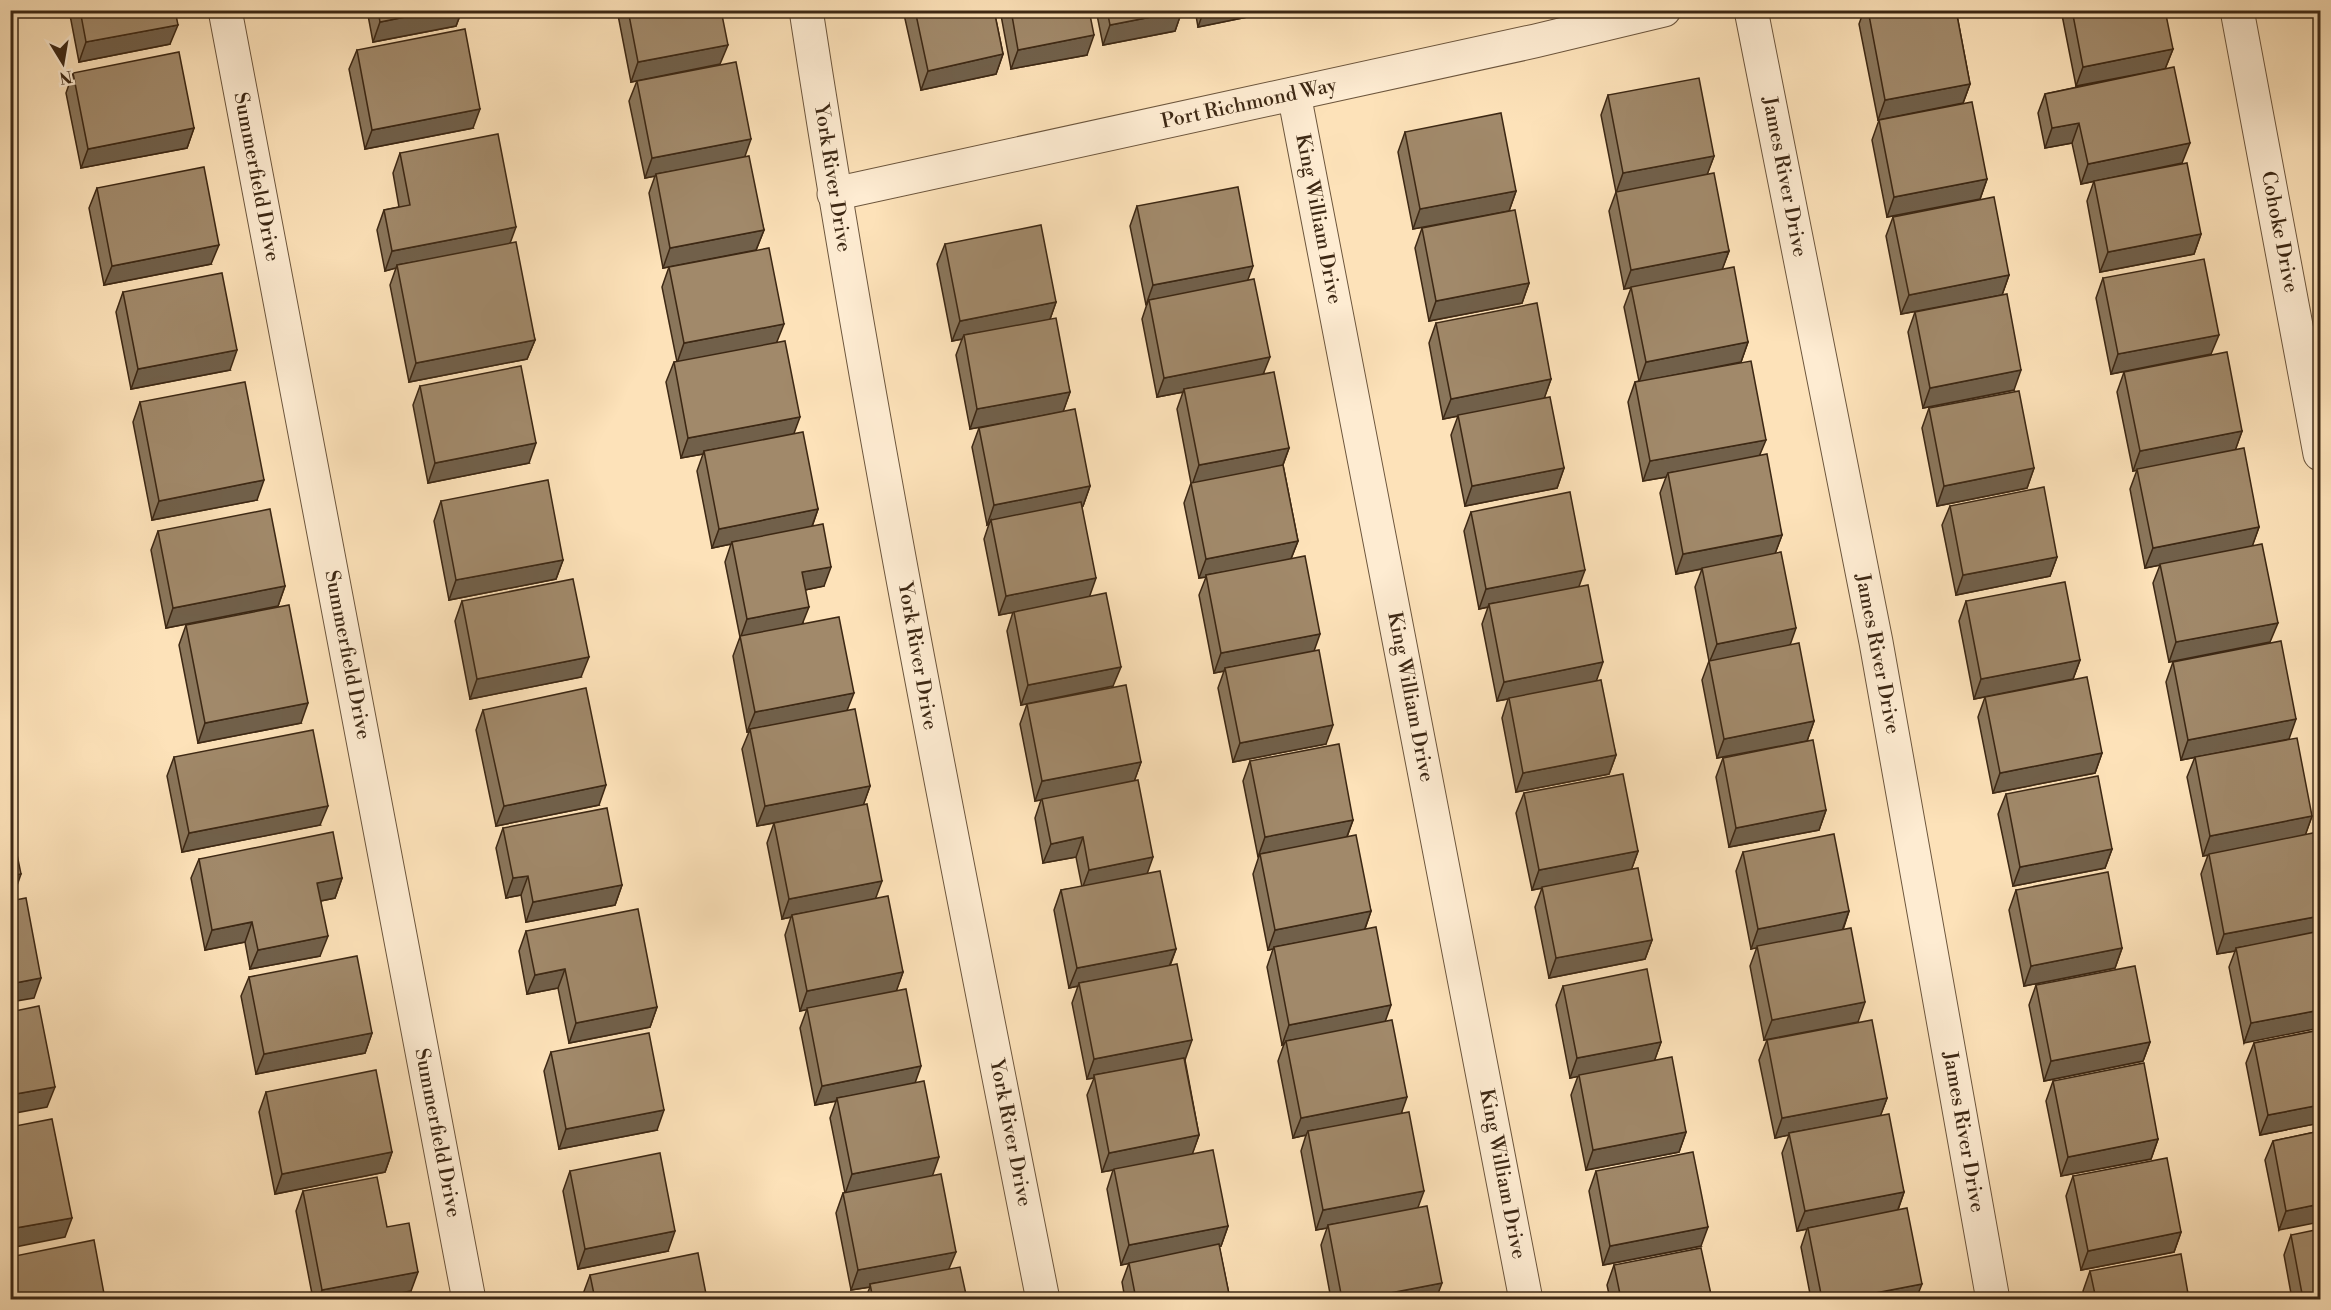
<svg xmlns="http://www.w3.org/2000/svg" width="2331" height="1310" viewBox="0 0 2331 1310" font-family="'Libre Bodoni',serif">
<rect width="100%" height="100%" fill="#fde2b9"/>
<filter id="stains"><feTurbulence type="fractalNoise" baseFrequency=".00333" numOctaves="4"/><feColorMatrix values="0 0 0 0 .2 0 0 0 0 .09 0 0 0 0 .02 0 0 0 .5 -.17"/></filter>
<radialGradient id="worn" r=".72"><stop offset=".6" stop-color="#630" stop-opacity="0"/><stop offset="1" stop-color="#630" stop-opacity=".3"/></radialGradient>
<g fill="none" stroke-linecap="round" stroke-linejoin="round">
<defs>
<g id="minor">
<polyline points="225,10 469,1300"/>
<path d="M806,10C872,442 958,871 1043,1300"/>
<polyline points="1751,10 1876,642 1993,1300"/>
<polyline points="2237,10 2320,454"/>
<polyline points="1294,94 1526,1300"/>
<polyline points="834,194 1535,41 1664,10"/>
</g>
</defs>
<use href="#minor" stroke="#6d563d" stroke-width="35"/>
<use href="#minor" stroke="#feecd2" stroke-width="33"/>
</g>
<g fill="#8a765b" stroke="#3d2814" stroke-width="1.5">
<polygon points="69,10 175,10 170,44 79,62"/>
<polygon points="367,10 462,10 456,26 373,42"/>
<polygon points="617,10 721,10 720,64 631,82"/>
<polygon points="903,10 994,10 1003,54 996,74 921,90"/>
<polygon points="1000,10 1089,10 1087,55 1011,69"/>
<polygon points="1096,10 1182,10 1175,31 1103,45"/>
<polygon points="1195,10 1273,10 1272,12 1198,27"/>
<polygon points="1864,10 1956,10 1970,84 1963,103 1878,120 1859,24"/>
<polygon points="2061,10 2135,10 2135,12 2173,49 2165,69 2182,163 2081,184 2072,143 2045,148 2038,113 2045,94 2158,70 2076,86"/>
<polygon points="357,50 473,128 365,149 349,69"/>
<polygon points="73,73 194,128 187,148 81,168 66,93"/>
<polygon points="637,81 744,157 764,230 756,250 663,268 649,193 655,176 645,178 629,101"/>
<polygon points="1608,95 1714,156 1707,174 1729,251 1722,269 1748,342 1741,362 1760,455 1782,535 1775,553 1790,645 1814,721 1807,741 1717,758 1702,680 1709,661 1695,587 1702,569 1676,574 1660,493 1666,477 1643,481 1628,402 1635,382 1639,381 1624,307 1631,288 1624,289 1609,211 1616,192 1601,115"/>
<polygon points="1879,120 1987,179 1980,199 1887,217 1872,140"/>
<polygon points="1405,132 1516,191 1509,211 1413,229 1398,152"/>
<polygon points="400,153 510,243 535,340 527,359 409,382 390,285 396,268 385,271 377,230 384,210 399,207 393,173"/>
<polygon points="2094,181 2201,234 2194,254 2100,272 2087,201"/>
<polygon points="97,188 211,264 104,285 89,208"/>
<polygon points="1137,206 1248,281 1264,374 1289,448 1283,465 1298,541 1291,559 1314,651 1326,744 1233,762 1218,688 1224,671 1214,673 1199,595 1206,577 1199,578 1184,503 1191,483 1177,409 1183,392 1157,397 1142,319 1147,304 1146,305 1130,226"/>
<polygon points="1893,217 2009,275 2002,295 1901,314 1886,236"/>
<polygon points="1422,228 1529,283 1522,303 1429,321 1415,248"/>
<polygon points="945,244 1056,302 1050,319 1070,392 1063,411 1090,486 1083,506 1082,506 1089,597 1113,686 1021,705 1007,631 1013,612 999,615 984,539 989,524 987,525 972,447 979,428 1040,416 970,429 956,355 962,339 952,341 937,264"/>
<polygon points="669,267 777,342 794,434 818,509 812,527 824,586 805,590 803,624 847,710 870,786 863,805 875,899 903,972 896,991 915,1083 949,1269 967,1299 865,1299 870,1287 851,1290 836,1213 843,1193 845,1193 830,1118 836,1101 815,1105 800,1028 807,1009 800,1011 785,935 791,917 782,919 767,843 774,823 757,826 742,749 749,732 747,732 733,656 740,637 725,562 731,544 712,548 697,471 703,454 681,458 666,382 674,362 677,362 662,287"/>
<polygon points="2103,278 2211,354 2111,374 2096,298"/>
<polygon points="123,292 230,370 131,389 116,312"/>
<polygon points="1915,312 2014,390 1923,408 1908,332"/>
<polygon points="1436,323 1551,379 1544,398 1564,468 1557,488 1465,506 1451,435 1458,416 1443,419 1429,343"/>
<polygon points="2124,372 2242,431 2235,450 2259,527 2252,546 2270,642 2169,662 2153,583 2160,565 2145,568 2130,489 2137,470 2133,471 2117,392"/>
<polygon points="420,386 529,463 428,483 413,405"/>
<polygon points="140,402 257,500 152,520 133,422"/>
<polygon points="1929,408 2034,468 2027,488 1937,506 1922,428"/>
<polygon points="441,501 563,560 556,579 449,600 434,521"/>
<polygon points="1950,506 2057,557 2050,576 1956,595 1942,525"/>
<polygon points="1471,512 1578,587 1596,681 1616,755 1609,774 1516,792 1502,718 1508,699 1497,701 1482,624 1488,607 1479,609 1464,531"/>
<polygon points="158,531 285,586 278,606 166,628 151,550"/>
<polygon points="462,601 581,677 470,699 455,621"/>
<polygon points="1966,601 2080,660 2073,679 1974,699 1959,621"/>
<polygon points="186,625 301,723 198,743 179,645"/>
<polygon points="2173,662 2289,739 2181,760 2166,682"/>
<polygon points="1985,697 2102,753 2095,773 1993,793 1978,717"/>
<polygon points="1027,704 1141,762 1134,781 1147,874 1176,949 1170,966 1185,1060 1199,1135 1192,1154 1228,1226 1221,1246 1219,1246 1230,1299 1125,1299 1122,1282 1129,1263 1121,1265 1107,1189 1113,1170 1102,1172 1087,1095 1094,1078 1087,1079 1072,1003 1078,986 1069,988 1054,910 1061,890 1082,887 1076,857 1043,863 1035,818 1041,800 1035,801 1020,724"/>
<polygon points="483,710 599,805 496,826 476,730"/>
<polygon points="174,757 320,825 182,852 167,776"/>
<polygon points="2195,757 2312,816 2305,835 2320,844 2244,1043 2229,967 2235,951 2217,954 2201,874 2208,855 2203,856 2187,777"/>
<polygon points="1723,758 1826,810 1819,830 1729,847 1716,777"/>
<polygon points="1250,761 1353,820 1347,837 1371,911 1365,929 1385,1022 1402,1113 1418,1208 1436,1299 1331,1299 1321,1245 1327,1228 1316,1230 1301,1151 1306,1135 1293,1138 1278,1061 1284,1044 1282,1045 1267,967 1273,949 1268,950 1253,874 1259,856 1258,857 1243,781"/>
<polygon points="1524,793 1638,851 1631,870 1652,940 1645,959 1549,978 1535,907 1542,888 1532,890 1516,813"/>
<polygon points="2006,794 2112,849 2105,868 2013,886 1998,814"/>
<polygon points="503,828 622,885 615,905 526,922 521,895 506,898 496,848"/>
<polygon points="1743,852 1849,911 1843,930 1858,1022 1764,1040 1750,966 1757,947 1751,949 1736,871"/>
<polygon points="199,859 342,878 335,898 321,901 320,956 250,969 245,942 205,950 191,878"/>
<polygon points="2016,890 2122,948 2115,968 2024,986 2009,910"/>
<polygon points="526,931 657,1007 650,1027 569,1043 558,988 527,994 519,951"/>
<polygon points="249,977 372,1033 365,1053 256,1074 241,996"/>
<polygon points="2036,985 2150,1042 2143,1061 2044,1081 2029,1005"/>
<polygon points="1563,986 1661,1042 1654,1061 1686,1132 1679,1152 1586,1170 1571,1095 1578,1076 1570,1078 1556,1005"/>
<polygon points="2320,1030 2320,1123 2260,1135 2246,1063 2254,1043"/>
<polygon points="1767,1040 1887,1098 1880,1116 1904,1192 1898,1210 1916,1299 1811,1299 1801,1247 1807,1229 1797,1231 1782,1153 1789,1135 1775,1138 1759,1060"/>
<polygon points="551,1052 657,1130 559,1149 544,1071"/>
<polygon points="2053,1081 2158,1139 2151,1159 2061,1176 2046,1101"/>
<polygon points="266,1092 392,1152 385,1172 275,1194 259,1112"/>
<polygon points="2320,1131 2279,1230 2265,1160 2273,1141"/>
<polygon points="570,1171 668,1251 578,1269 563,1191"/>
<polygon points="1596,1171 1701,1246 1603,1265 1589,1191"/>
<polygon points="2073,1176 2181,1232 2174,1252 2081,1270 2066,1196"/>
<polygon points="303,1191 387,1227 411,1291 369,1299 313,1299 296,1211"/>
<polygon points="2291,1235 2320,1299 2292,1299 2284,1255"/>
<polygon points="1614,1265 1712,1299 1610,1299 1607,1285"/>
<polygon points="2090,1271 2189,1299 2085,1299 2083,1291"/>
<polygon points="590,1275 707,1299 584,1299 583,1294"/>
</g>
<g fill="#71604a" stroke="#3d2814" stroke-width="1.5">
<polygon points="440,10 462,10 456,26 373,42 380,22"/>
<polygon points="1204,10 1273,10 1272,12 1198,27"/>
<polygon points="1182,11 1175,31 1103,45 1110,25"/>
<polygon points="178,25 170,44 79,62 86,42"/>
<polygon points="1094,35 1087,55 1011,69 1018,50"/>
<polygon points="728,45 720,64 631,82 638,62"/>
<polygon points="2173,49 2165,69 2076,86 2083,67"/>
<polygon points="1003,54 996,74 921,90 928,71"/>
<polygon points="1970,84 1963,103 1878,120 1885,100"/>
<polygon points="480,109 473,128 365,149 372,130"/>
<polygon points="2079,123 2072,143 2045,148 2052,128"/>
<polygon points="194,128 187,148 81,168 88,149"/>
<polygon points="751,139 744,159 656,174 655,176 645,178 652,158"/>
<polygon points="2190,143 2182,163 2081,184 2088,164"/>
<polygon points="1714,156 1707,175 1616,193 1623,173"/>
<polygon points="1987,179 1980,199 1887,217 1894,197"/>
<polygon points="1516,191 1509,211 1413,229 1420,209"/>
<polygon points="516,227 509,246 397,265 396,268 385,271 392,251"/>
<polygon points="764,230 756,250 663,268 670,248"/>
<polygon points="2201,234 2194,254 2100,272 2108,252"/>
<polygon points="219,245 211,264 104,285 112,266"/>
<polygon points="1729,251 1722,270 1624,289 1631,270"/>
<polygon points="1253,266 1246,285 1149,300 1147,304 1146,305 1153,285"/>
<polygon points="2009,275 2002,295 1901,314 1909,295"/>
<polygon points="1529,283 1522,303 1429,321 1436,301"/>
<polygon points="1056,302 1049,322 964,335 962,339 952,341 960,321"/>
<polygon points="784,324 776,344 677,363 684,343"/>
<polygon points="2219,335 2211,354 2111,374 2118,354"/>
<polygon points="535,340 527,359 409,382 416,363"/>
<polygon points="1748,342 1741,362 1639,382 1646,362"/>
<polygon points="237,350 230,370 131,389 138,369"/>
<polygon points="1270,357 1262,377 1184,389 1183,392 1157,397 1164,378"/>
<polygon points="2021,370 2014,390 1923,408 1930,388"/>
<polygon points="1551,379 1544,399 1443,419 1451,399"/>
<polygon points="1070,392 1063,412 970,429 977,409"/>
<polygon points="800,417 793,436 704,451 703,454 681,458 688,438"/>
<polygon points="2242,431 2235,451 2133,471 2140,451"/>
<polygon points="1766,440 1758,459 1668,473 1666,477 1643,481 1650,461"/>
<polygon points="536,443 529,463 428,483 435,463"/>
<polygon points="1289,448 1282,467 1192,485 1199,465"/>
<polygon points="1564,468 1557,488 1465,506 1472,486"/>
<polygon points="2034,468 2027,488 1937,506 1944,486"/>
<polygon points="264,480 257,500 152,520 159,501"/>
<polygon points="1090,486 1083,506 992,524 991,520 989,524 987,525 994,505"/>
<polygon points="818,509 811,529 732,542 731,544 712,548 719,529"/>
<polygon points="2259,527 2252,547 2145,568 2153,548"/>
<polygon points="1782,535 1775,554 1676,574 1683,554"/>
<polygon points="1298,541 1290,561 1206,575 1206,577 1199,578 1206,559"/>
<polygon points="2057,557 2050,576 1956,595 1963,575"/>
<polygon points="563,560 556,579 449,600 456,580"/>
<polygon points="831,567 824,586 795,592 802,572"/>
<polygon points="1585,570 1578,589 1489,604 1488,607 1479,609 1486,589"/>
<polygon points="1096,578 1089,598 999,615 1006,596"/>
<polygon points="285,586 278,606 166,628 173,608"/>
<polygon points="809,607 801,627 740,639 747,619"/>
<polygon points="2278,623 2270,642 2169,662 2176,642"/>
<polygon points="1796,628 1789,648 1709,663 1717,644"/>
<polygon points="1320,634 1313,654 1225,668 1224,671 1214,673 1221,653"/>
<polygon points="589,657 581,677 470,699 477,679"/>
<polygon points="2080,660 2073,679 1974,699 1981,679"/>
<polygon points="1603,662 1596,682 1497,701 1504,682"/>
<polygon points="1121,667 1113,686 1021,705 1028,685"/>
<polygon points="854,693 846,713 750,729 749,732 747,732 755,712"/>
<polygon points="308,703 301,723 198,743 205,723"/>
<polygon points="2296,719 2289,739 2181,760 2188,740"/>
<polygon points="1814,721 1807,741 1717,758 1724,739"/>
<polygon points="1333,725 1326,744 1233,762 1240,743"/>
<polygon points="2102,753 2095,773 1993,793 2000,773"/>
<polygon points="1616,755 1609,774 1516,792 1523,773"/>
<polygon points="1141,762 1134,782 1035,801 1042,781"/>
<polygon points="606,785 599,805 496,826 504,806"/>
<polygon points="870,786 863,806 757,826 765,806"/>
<polygon points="328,806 320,825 182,852 189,833"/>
<polygon points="1826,810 1819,830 1729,847 1736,828"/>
<polygon points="2312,816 2305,836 2203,856 2210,836"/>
<polygon points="1353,820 1346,839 1260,854 1259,856 1258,857 1265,837"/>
<polygon points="1083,837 1076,857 1043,863 1051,844"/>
<polygon points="2112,849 2105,868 2013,886 2020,867"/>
<polygon points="1638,851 1631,871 1532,890 1539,870"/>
<polygon points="1153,857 1146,877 1082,889 1089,870"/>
<polygon points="21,874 14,894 10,895 10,876"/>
<polygon points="528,876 521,895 506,898 513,878"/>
<polygon points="342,878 335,898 310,903 317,883"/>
<polygon points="882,881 875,900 792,915 791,917 782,919 789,899"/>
<polygon points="622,885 615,905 526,922 533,902"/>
<polygon points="1371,911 1364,931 1274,947 1273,949 1268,950 1275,930"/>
<polygon points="1849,911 1842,931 1751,949 1758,929"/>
<polygon points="2320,916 2320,934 2236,948 2235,951 2217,954 2224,934"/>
<polygon points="252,922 245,942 205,950 212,930"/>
<polygon points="328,936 320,956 250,969 258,950"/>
<polygon points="1652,940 1645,959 1549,978 1556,958"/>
<polygon points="2122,948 2115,968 2024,986 2031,966"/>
<polygon points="1176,949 1168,969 1079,983 1078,986 1069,988 1077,968"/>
<polygon points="565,969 558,988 527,994 535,975"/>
<polygon points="903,972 896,992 800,1011 807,991"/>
<polygon points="41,978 34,998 10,1002 10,984"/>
<polygon points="1865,1002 1858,1022 1764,1040 1772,1020"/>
<polygon points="1391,1005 1384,1025 1286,1041 1284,1044 1282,1045 1289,1025"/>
<polygon points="657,1007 650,1027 569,1043 576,1023"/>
<polygon points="2320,1010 2320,1028 2244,1043 2251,1023"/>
<polygon points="372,1033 365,1053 256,1074 264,1054"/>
<polygon points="1192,1040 1185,1060 1094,1075 1094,1078 1087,1079 1094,1059"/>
<polygon points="1661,1042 1654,1062 1570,1078 1577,1058"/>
<polygon points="2150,1042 2143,1061 2044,1081 2051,1061"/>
<polygon points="921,1066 914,1086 837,1098 836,1101 815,1105 822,1086"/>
<polygon points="55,1087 47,1107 10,1114 10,1095"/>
<polygon points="1407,1097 1400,1117 1308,1131 1306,1135 1293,1138 1301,1118"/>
<polygon points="1887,1098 1880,1117 1789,1133 1789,1135 1775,1138 1782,1118"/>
<polygon points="2320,1105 2320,1123 2260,1135 2268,1115"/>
<polygon points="664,1110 657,1130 559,1149 566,1129"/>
<polygon points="1686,1132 1679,1152 1586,1170 1593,1150"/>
<polygon points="1199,1135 1192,1155 1102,1172 1109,1153"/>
<polygon points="2158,1139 2151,1159 2061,1176 2068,1157"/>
<polygon points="392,1152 385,1172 275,1194 282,1174"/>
<polygon points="939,1157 932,1177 845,1194 852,1174"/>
<polygon points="1424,1191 1417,1210 1328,1225 1327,1228 1316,1230 1323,1210"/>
<polygon points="1904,1192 1897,1212 1808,1228 1807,1229 1797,1231 1805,1211"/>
<polygon points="2320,1204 2320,1222 2279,1230 2286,1211"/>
<polygon points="72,1218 65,1237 10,1248 10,1229"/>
<polygon points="1228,1226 1221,1246 1121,1265 1129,1245"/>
<polygon points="1708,1227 1701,1246 1603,1265 1610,1246"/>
<polygon points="675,1231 668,1251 578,1269 585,1249"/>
<polygon points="2181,1232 2174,1252 2081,1270 2088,1251"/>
<polygon points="956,1252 948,1271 870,1284 870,1287 851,1290 858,1270"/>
<polygon points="418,1272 411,1291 369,1299 319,1299 322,1290"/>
<polygon points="1442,1283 1436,1299 1359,1299"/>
<polygon points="1922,1284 1916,1299 1844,1299"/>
</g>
<g fill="#a1896a" stroke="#3d2814" stroke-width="1.5">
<polygon points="80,10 175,10 178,25 86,42"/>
<polygon points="378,10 440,10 380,22"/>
<polygon points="628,10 721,10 728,45 638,62"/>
<polygon points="915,10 994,10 1003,54 928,71"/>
<polygon points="1011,10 1089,10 1094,35 1018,50"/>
<polygon points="1107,10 1182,10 1182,11 1110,25"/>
<polygon points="1868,10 1956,10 1970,84 1885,100"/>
<polygon points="2072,10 2135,10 2135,12 2145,10 2165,10 2173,49 2083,67"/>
<polygon points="465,29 480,109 372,130 357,50"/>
<polygon points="179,52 194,128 88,149 73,73"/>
<polygon points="736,62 751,139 652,158 637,81"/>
<polygon points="2174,67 2190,143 2088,164 2079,123 2052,128 2045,94"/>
<polygon points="1699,78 1714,156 1623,173 1608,95"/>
<polygon points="1972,102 1987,179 1894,197 1879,120"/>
<polygon points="1501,113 1516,191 1420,209 1405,132"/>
<polygon points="498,134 516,227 392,251 384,210 410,205 400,153"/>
<polygon points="749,156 764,230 670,248 656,174"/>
<polygon points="2187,163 2201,234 2108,252 2094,181"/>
<polygon points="204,167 219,245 112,266 97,188"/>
<polygon points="1714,173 1729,251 1631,270 1616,192"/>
<polygon points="1238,187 1253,266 1153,285 1137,206"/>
<polygon points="1994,197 2009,275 1909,295 1893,217"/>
<polygon points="1515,210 1529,283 1436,301 1422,228"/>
<polygon points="1041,225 1056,302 960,321 945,244"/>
<polygon points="516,242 535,340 416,363 397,265"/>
<polygon points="769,248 784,324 684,343 669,267"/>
<polygon points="2204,259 2219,335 2118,354 2103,278"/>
<polygon points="1734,267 1748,342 1646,362 1631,287"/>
<polygon points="222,273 237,350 138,369 123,292"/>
<polygon points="1254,279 1270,357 1164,378 1149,300"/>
<polygon points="2007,294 2021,370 1930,388 1915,312"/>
<polygon points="1537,303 1551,379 1451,399 1436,323"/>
<polygon points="1056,318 1070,392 977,409 964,335"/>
<polygon points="785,341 800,417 688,438 674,362"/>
<polygon points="2227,352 2242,431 2140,451 2124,372"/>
<polygon points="1751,361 1766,440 1650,461 1635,382"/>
<polygon points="521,366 536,443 435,463 420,386"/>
<polygon points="1274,372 1289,448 1199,465 1184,389"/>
<polygon points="245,382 264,480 159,501 140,402"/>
<polygon points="2019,391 2034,468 1944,486 1929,408"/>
<polygon points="1550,397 1564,468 1472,486 1458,415"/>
<polygon points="1075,409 1090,486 994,505 979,428"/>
<polygon points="803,432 818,509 719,529 704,451"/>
<polygon points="2244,448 2259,527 2153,548 2137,469"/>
<polygon points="1767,454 1782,535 1683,554 1668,473"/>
<polygon points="1283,465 1298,541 1206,559 1191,483"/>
<polygon points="548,480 563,560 456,580 441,501"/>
<polygon points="2044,487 2057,557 1963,575 1950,506"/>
<polygon points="1570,492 1585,570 1486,589 1471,512"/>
<polygon points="1081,502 1096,578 1006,596 991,520"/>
<polygon points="270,509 285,586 173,608 158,531"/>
<polygon points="823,524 831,567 802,572 809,607 747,619 732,542"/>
<polygon points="2262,544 2278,623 2176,642 2160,564"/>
<polygon points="1781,552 1796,628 1717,644 1702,568"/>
<polygon points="1305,556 1320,634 1221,653 1206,575"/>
<polygon points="573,579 589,657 477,679 462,601"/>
<polygon points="2065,582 2080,660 1981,679 1966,601"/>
<polygon points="1588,585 1603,662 1504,682 1489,604"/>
<polygon points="1106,593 1121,667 1028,685 1014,612"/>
<polygon points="289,605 308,703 205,723 186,625"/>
<polygon points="839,617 854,693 755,712 740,636"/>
<polygon points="2281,641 2296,719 2188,740 2173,662"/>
<polygon points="1799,643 1814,721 1724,739 1709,661"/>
<polygon points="1319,650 1333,725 1240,743 1225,668"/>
<polygon points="2087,677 2102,753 2000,773 1985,697"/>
<polygon points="1601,680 1616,755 1523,773 1509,698"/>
<polygon points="1126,685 1141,762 1042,781 1027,704"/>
<polygon points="586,688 606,785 504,806 483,710"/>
<polygon points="855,709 870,786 765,806 750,729"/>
<polygon points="313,730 328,806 189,833 174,757"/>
<polygon points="2297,738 2312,816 2210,836 2195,757"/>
<polygon points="1813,740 1826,810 1736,828 1723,758"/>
<polygon points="1339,744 1353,820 1265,837 1250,761"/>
<polygon points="1623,774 1638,851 1539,870 1524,793"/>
<polygon points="2098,776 2112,849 2020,867 2006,794"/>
<polygon points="1138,780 1153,857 1089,870 1083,837 1051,844 1042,799"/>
<polygon points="867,804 882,881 789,899 774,823"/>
<polygon points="607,808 622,885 533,902 528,876 513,878 503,828"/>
<polygon points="10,821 21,874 10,876"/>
<polygon points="333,832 342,878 317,883 328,936 258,950 252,922 212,930 199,859"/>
<polygon points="2318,832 2320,844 2320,916 2224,934 2209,854"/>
<polygon points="1834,834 1849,911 1758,929 1743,852"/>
<polygon points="1356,835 1371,911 1275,930 1260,854"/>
<polygon points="1638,868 1652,940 1556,958 1542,887"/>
<polygon points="1160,871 1176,949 1077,968 1061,890"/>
<polygon points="2108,872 2122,948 2031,966 2016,890"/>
<polygon points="888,896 903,972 807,991 792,915"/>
<polygon points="26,898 41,978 10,984 10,901"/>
<polygon points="638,909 657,1007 576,1023 565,969 535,975 526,931"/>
<polygon points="1376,927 1391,1005 1289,1025 1274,947"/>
<polygon points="1851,928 1865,1002 1772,1020 1757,946"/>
<polygon points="2320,931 2320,1010 2251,1023 2236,948"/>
<polygon points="357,956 372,1033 264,1054 249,977"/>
<polygon points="1177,964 1192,1040 1094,1059 1079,983"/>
<polygon points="2135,966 2150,1042 2051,1061 2036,985"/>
<polygon points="1647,969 1661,1042 1577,1058 1563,986"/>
<polygon points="906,989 921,1066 822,1086 807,1008"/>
<polygon points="39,1006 55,1087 10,1095 10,1012"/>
<polygon points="1392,1020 1407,1097 1301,1118 1286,1041"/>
<polygon points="1872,1020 1887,1098 1782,1118 1767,1040"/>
<polygon points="2320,1030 2320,1105 2268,1115 2254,1043"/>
<polygon points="649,1033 664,1110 566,1129 551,1052"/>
<polygon points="1672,1057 1686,1132 1593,1150 1579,1075"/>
<polygon points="1184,1058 1199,1135 1109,1153 1094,1075"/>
<polygon points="2144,1063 2158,1139 2068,1157 2053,1081"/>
<polygon points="376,1070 392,1152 282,1174 266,1092"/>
<polygon points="924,1081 939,1157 852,1174 837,1098"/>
<polygon points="1409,1112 1424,1191 1323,1210 1308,1131"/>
<polygon points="1889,1114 1904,1192 1805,1211 1789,1133"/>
<polygon points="52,1119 72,1218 10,1229 10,1127"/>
<polygon points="2320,1131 2320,1204 2286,1211 2273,1141"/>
<polygon points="1213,1150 1228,1226 1129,1245 1114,1169"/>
<polygon points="1693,1152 1708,1227 1610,1246 1596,1171"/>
<polygon points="660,1153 675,1231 585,1249 570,1171"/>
<polygon points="2167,1158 2181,1232 2088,1251 2073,1176"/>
<polygon points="941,1174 956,1252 858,1270 843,1193"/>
<polygon points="377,1177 387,1227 409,1223 418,1272 322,1290 303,1191"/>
<polygon points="1427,1206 1442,1283 1359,1299 1342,1299 1328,1225"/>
<polygon points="1907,1208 1922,1284 1844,1299 1822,1299 1808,1228"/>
<polygon points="2320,1229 2320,1299 2303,1299 2291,1235"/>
<polygon points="94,1240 105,1299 10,1299 10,1257"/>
<polygon points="1219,1244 1230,1299 1136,1299 1129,1263"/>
<polygon points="1701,1248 1712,1299 1621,1299 1614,1265"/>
<polygon points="698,1253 707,1299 595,1299 590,1275"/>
<polygon points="2181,1254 2189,1299 2096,1299 2090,1271"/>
<polygon points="960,1267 967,1299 873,1299 870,1284"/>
</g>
<g text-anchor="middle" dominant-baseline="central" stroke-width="5" stroke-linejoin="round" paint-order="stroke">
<g font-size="20" fill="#3d2814" stroke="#feecd2">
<text transform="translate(1249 104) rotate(-12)">Port Richmond Way</text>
<text transform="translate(256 177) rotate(79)">Summerfield Drive</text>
<text transform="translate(1784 177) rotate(79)">James River Drive</text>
<text transform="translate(832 178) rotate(81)">York River Drive</text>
<text transform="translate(1318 219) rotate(79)">King William Drive</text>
<text transform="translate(2279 232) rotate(79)">Cohoke Drive</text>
<text transform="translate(1877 654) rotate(79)">James River Drive</text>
<text transform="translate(347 655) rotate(79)">Summerfield Drive</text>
<text transform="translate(917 656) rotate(80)">York River Drive</text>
<text transform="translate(1410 697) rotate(79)">King William Drive</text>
<text transform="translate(1963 1132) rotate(80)">James River Drive</text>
<text transform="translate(437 1133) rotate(79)">Summerfield Drive</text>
<text transform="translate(1010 1133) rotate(79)">York River Drive</text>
<text transform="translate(1502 1174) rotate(79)">King William Drive</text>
</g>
</g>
<rect width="2331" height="1310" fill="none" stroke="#fde2b9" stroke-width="36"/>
<rect x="12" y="12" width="2307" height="1286" fill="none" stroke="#3d2814" stroke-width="3"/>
<rect x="18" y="18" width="2295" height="1274" fill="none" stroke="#3d2814" stroke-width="1.5"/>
<g transform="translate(63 63) rotate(169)" stroke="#feecd2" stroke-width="4.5" paint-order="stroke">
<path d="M0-4.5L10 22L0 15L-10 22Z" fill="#3d2814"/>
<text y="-9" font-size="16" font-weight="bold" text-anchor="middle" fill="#3d2814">N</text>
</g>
<rect width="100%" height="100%" filter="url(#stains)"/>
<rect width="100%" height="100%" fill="url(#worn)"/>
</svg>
